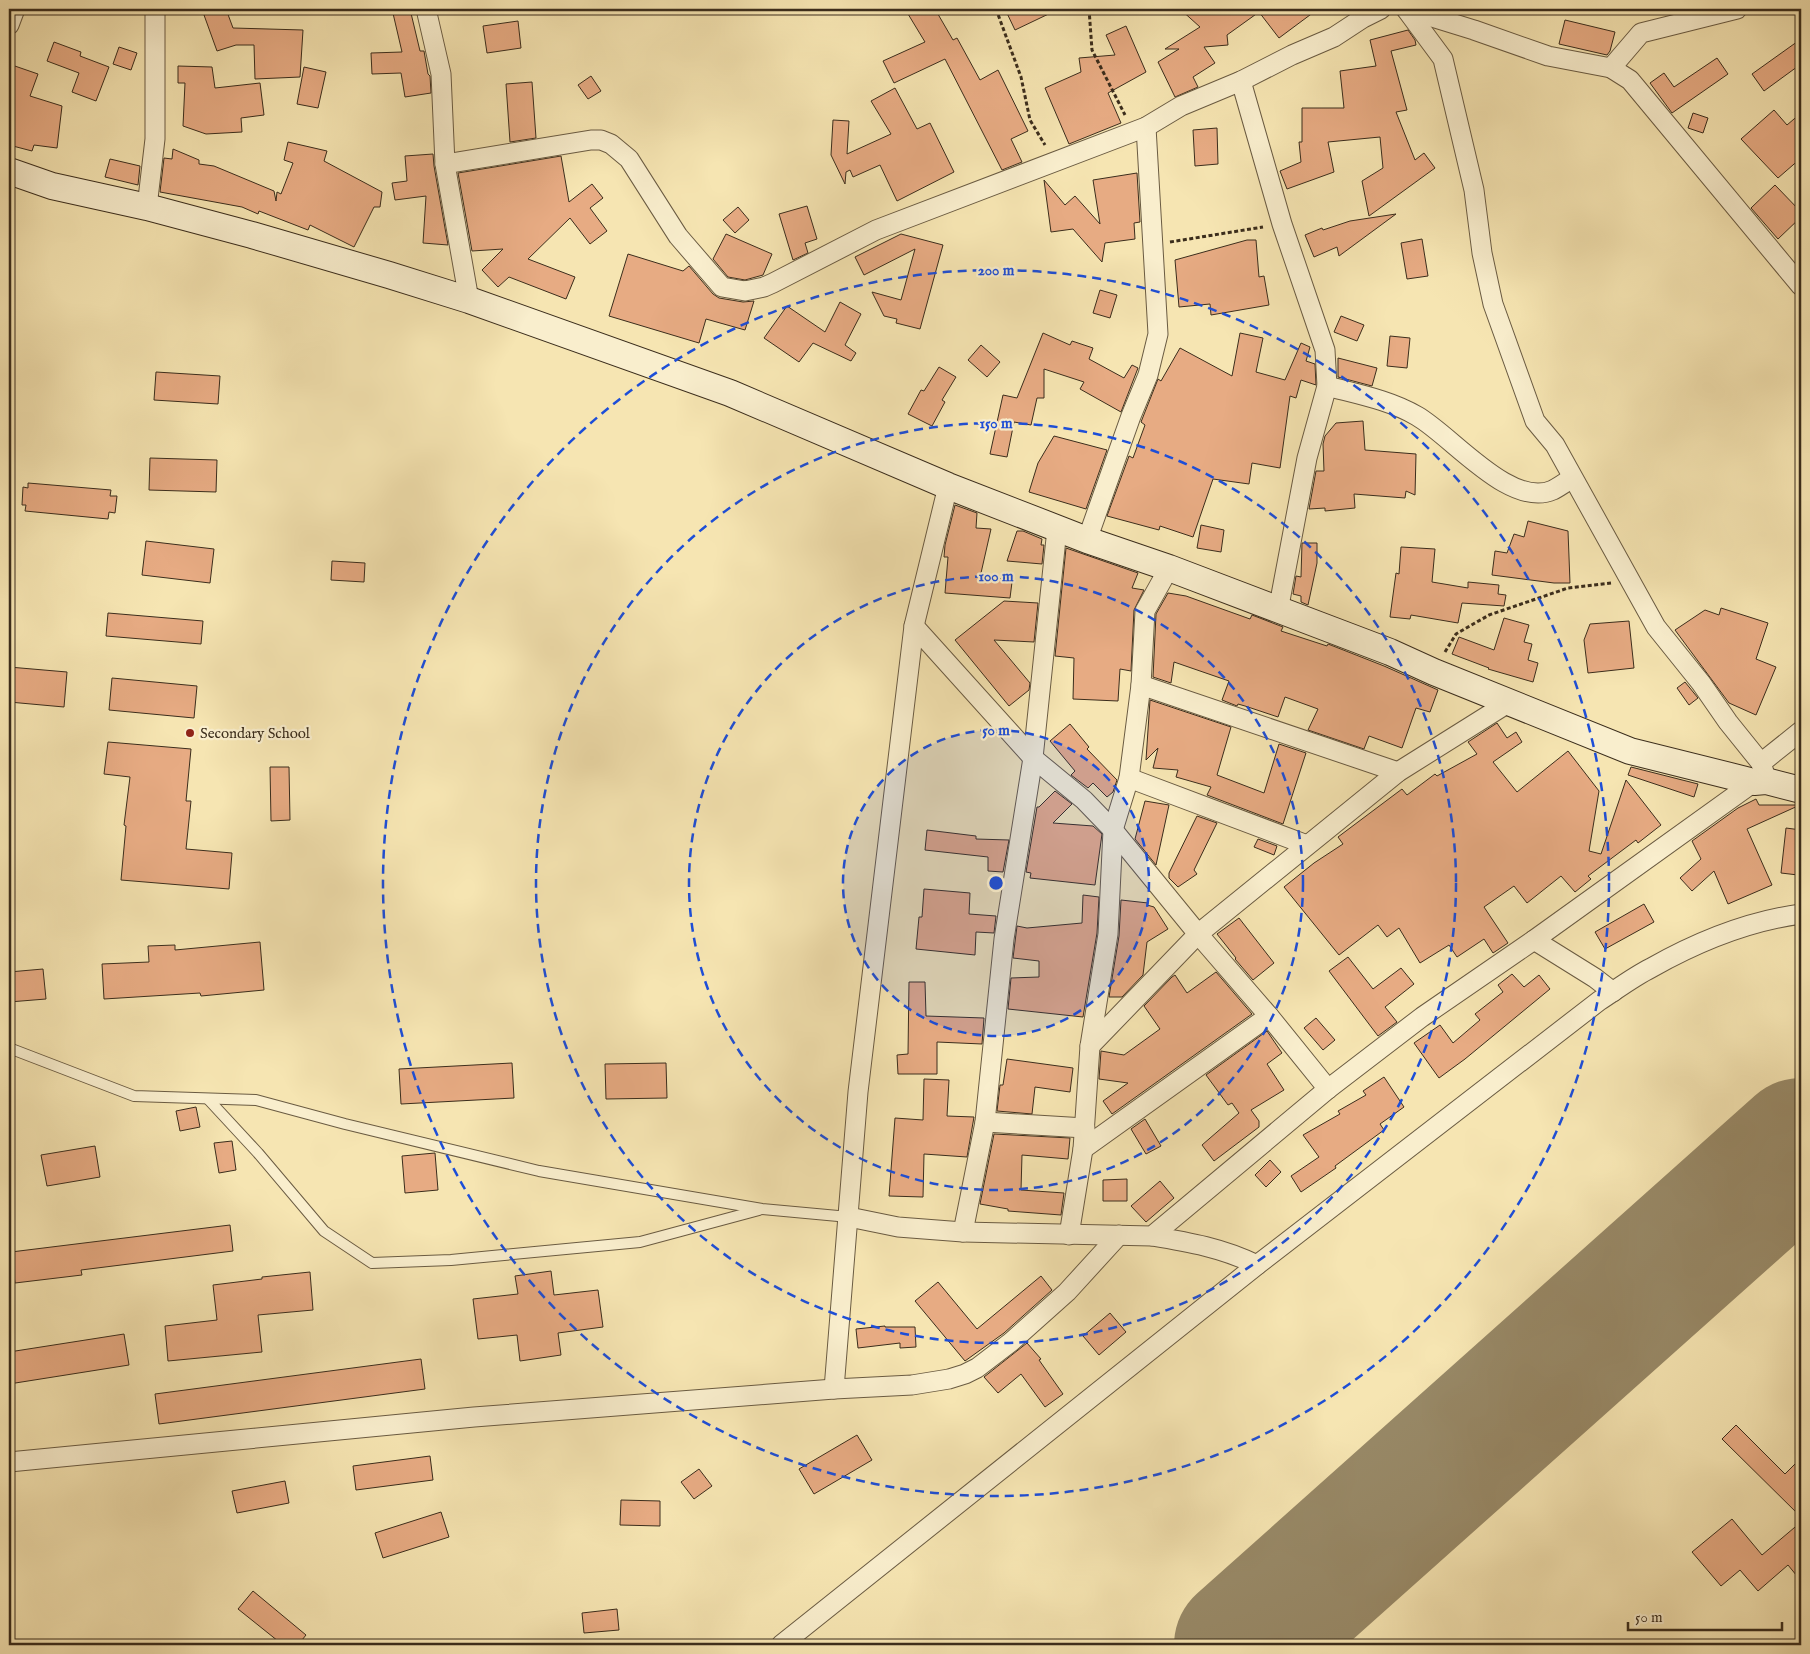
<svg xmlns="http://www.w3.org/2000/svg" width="1810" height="1654" viewBox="0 0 1810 1654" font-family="'IM FELL English',serif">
<rect width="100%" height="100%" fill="#f6e5b2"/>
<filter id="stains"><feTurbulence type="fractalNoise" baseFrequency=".004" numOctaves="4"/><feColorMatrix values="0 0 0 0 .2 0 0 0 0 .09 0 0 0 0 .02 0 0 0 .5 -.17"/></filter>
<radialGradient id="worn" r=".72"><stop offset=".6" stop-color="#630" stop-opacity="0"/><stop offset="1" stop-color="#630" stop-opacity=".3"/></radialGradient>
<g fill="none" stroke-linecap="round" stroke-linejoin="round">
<polyline stroke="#988967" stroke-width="138" points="1243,1645 1801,1147"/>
</g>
<g fill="#e7ab83" stroke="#3b2d1c">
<polygon points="221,9 226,9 233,28 303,30 300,77 255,79 254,45 236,45 217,51 204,15"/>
<polygon points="392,9 410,9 420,51 424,51 428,74 430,76 431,93 405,97 401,73 372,74 371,53 402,52"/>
<polygon points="905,9 935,9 953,40 957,38 980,80 998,70 1028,131 1011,139 1022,162 1002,170 945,59 894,83 883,61 925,42"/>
<polygon points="1005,9 1059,9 1015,30"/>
<polygon points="1180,9 1318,9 1279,38 1259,12 1227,35 1228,45 1204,47 1215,63 1193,77 1198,87 1175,97 1158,62 1179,49 1165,49 1200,27"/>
<polygon points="1565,20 1615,32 1610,51 1607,55 1559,44"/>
<polygon points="518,21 521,48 487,53 483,26"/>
<polygon points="1126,26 1146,72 1108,93 1121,123 1069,144 1045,88 1081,72 1079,58 1115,55 1106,35"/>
<polygon points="1408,30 1415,40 1416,45 1391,51 1407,110 1396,112 1415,160 1424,153 1435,168 1369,216 1362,181 1383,168 1380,137 1328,142 1334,172 1287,189 1280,171 1301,162 1299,142 1302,142 1302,108 1344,108 1340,71 1376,66 1370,40"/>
<polygon points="1801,39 1801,64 1764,91 1752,74"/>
<polygon points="54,42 81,52 80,56 109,67 96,101 72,92 79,73 47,61"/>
<polygon points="119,47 137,53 131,70 113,64"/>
<polygon points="1717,58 1728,74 1672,113 1650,83 1664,73 1674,87"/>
<polygon points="9,64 38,74 30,96 62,106 57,148 34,145 32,151 9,145"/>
<polygon points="178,66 212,67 215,88 260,83 264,115 241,118 242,132 206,134 183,126 185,83 178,83"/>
<polygon points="304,67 326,72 318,108 297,104"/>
<polygon points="591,76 601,91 588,99 578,85"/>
<polygon points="532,82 536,138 510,142 506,84"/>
<polygon points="895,88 917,129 930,123 954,172 897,201 880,165 853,177 850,170 846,172 845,184 831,155 833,120 849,121 847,154 891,134 871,101"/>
<polygon points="1774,110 1787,125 1801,113 1801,158 1778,178 1741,139"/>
<polygon points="1693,113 1708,118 1703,133 1688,128"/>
<polygon points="1217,128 1218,164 1195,166 1193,130"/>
<polygon points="288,142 327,151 324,161 382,192 380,207 374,207 354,247 310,225 308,230 259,211 258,214 242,207 160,192 164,158 172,159 173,149 199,160 199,164 214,166 274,191 276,201 277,192 281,194 293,163 284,160"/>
<polygon points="433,154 434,166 448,245 423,243 426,196 395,200 392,183 407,181 405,156"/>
<polygon points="561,156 569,202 592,184 603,198 590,208 607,231 590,244 570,218 528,259 575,277 566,299 509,277 498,287 482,270 503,249 472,251 458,173"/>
<polygon points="110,159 140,166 138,185 105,177"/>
<polygon points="1137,173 1140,222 1134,223 1135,239 1105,243 1102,262 1073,229 1051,232 1044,180 1065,205 1075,196 1100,224 1093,180"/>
<polygon points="1775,185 1801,212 1801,217 1778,239 1751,208"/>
<polygon points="807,206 817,239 805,243 808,253 793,260 779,214"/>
<polygon points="738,207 749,220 735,233 723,220"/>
<polygon points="1396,214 1339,256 1337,247 1314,257 1305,235 1322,228 1323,230 1350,221"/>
<polygon points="726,234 772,254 763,275 745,280 728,277 713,259"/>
<polygon points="901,234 943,245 920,329 896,323 897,319 884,316 872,292 901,300 915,249 864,275 855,257"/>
<polygon points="1422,239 1428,276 1407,279 1401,243"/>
<polygon points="1247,240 1256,240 1259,277 1264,276 1269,305 1211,315 1210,304 1179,307 1175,260"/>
<polygon points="628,254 683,271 689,266 713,294 719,298 743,302 754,301 745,330 706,319 699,343 609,316"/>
<polygon points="1100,290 1117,295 1110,318 1093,313"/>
<polygon points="840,302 861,314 845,345 856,353 851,361 813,343 799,362 764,338 787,306 825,332"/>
<polygon points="1341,316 1364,325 1357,341 1334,332"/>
<polygon points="1043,333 1070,345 1072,341 1093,348 1089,359 1124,378 1132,365 1138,368 1121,412 1080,389 1084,382 1044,369 1044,398 1037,398 1031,425 1014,422 1007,457 990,454 1003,395 1017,398"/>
<polygon points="1240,333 1263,338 1256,372 1285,380 1301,343 1310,347 1306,361 1315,364 1316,385 1301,380 1296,398 1290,396 1280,468 1252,463 1249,484 1213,479 1193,537 1160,526 1159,530 1107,516 1129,456 1133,458 1145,425 1141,422 1158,379 1161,381 1180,348 1232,376"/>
<polygon points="1390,336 1410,338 1407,368 1387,366"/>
<polygon points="981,345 1000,362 987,377 968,360"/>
<polygon points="1338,358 1377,368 1372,386 1338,377"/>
<polygon points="939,367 956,377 942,400 945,402 932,426 908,414 921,390 924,391"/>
<polygon points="156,372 220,376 218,404 154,400"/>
<polygon points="1363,421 1365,450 1416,454 1415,495 1406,491 1405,498 1354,494 1355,508 1325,511 1325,508 1309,509 1316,471 1324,471 1323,444 1325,436 1336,423"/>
<polygon points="1054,436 1107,450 1086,509 1029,492 1038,463"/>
<polygon points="150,458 217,460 216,492 149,490"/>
<polygon points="28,483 111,490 110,496 117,496 115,513 109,512 108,519 25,511 26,505 22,505 23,487 28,488"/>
<polygon points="955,505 977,513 976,528 991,529 981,573 1012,582 1010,598 945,593 948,557 944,557 945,545"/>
<polygon points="1528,521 1568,531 1570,583 1554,583 1492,575 1495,551 1507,553 1514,534 1524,537"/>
<polygon points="1201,525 1224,530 1221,552 1197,548"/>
<polygon points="1017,531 1023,531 1042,539 1041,545 1044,545 1042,564 1007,561"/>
<polygon points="146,541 214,549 210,583 142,575"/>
<polygon points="1302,543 1317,543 1317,563 1308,605 1301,602 1301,596 1293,594 1296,576 1301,577"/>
<polygon points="1401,547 1435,549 1432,582 1468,588 1468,582 1499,585 1498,594 1506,595 1504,606 1462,603 1458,623 1411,615 1410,619 1390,617 1396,573 1399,574"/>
<polygon points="1066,548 1138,573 1132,588 1144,590 1134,610 1131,671 1120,669 1118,701 1073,699 1074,658 1055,656"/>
<polygon points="332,561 365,563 364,582 331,580"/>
<polygon points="1168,593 1186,596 1250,619 1252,615 1283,627 1281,631 1327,646 1328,644 1384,666 1438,690 1430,712 1416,708 1402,748 1369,736 1364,749 1308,730 1318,709 1285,697 1278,717 1245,706 1238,704 1237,706 1222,700 1229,681 1174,662 1171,683 1153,677 1156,614"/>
<polygon points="1004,601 1038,603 1034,642 994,640 1030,683 1029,690 1009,706 955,640"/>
<polygon points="1721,608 1768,623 1756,659 1776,667 1756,715 1729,703 1675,630 1705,610 1719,615"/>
<polygon points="108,613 203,621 201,644 106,636"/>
<polygon points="1504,618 1529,625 1524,642 1532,644 1528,660 1538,663 1533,682 1488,669 1489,668 1452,654 1459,637 1494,650"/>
<polygon points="1629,621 1634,668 1588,673 1584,640 1590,624"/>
<polygon points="9,667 67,672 64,707 9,702"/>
<polygon points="112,678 197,686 194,718 109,710"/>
<polygon points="1685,682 1698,698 1689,705 1677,688"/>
<polygon points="1150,700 1231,727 1217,775 1264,793 1279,744 1306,753 1283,824 1207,795 1211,787 1176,777 1178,770 1153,768 1158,748 1146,760"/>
<polygon points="1497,723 1507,738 1516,732 1522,742 1493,762 1517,792 1568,751 1599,791 1589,851 1601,854 1626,780 1661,825 1638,843 1636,840 1588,876 1591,879 1575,892 1561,876 1527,903 1514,886 1484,907 1508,943 1493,953 1484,939 1457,957 1449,945 1420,963 1399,928 1387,937 1378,925 1339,955 1284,887 1314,863 1343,844 1338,837 1402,789 1407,795 1435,774 1437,776 1477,754 1468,742"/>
<polygon points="1070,724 1089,747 1087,749 1117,780 1113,792 1107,797 1093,783 1088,788 1071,775 1075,771 1050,741"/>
<polygon points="108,742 191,749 186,801 191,801 186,849 232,853 229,889 121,880 126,826 124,825 130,777 104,774"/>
<polygon points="270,767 289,767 290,820 271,821"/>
<polygon points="1631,767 1698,784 1694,797 1628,775"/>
<polygon points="1055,791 1072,804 1053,823 1093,826 1102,834 1095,885 1030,878 1031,873 1026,872 1037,807 1039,807"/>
<polygon points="1756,799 1759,805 1800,805 1747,829 1772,885 1728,904 1714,871 1692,891 1680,878 1701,859 1692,841 1738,808"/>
<polygon points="1145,801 1169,805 1156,865 1135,839"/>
<polygon points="1197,816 1217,823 1194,870 1197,874 1178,887 1169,878 1169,873"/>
<polygon points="1786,828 1801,830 1801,850 1798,875 1781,873"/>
<polygon points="927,830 976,836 976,839 1009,840 1003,872 988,871 988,857 925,850"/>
<polygon points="1258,839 1277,846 1274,855 1254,847"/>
<polygon points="924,889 970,893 969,914 996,916 994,933 976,932 975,955 916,949 919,917 922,917"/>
<polygon points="1083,895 1099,897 1097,933 1083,1017 1008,1009 1011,978 1039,977 1039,961 1013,958 1017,926 1027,928 1082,923"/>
<polygon points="1121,900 1148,903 1147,905 1154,907 1168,929 1147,942 1143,975 1122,997 1109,997 1119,936"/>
<polygon points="1644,904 1654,922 1605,949 1595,932"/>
<polygon points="1239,918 1274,963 1253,980 1235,959 1236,958 1217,934"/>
<polygon points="260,942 264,990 201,996 200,993 104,999 102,964 149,962 148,946 175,945 175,950"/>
<polygon points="1348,957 1373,989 1401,968 1414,984 1385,1007 1397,1022 1378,1036 1329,971"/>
<polygon points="43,969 46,999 9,1002 9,972"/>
<polygon points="1216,972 1252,1014 1112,1114 1103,1101 1128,1083 1099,1079 1101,1051 1124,1055 1160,1029 1144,1006 1172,977 1175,975 1187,993"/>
<polygon points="1512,974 1524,987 1539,975 1550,989 1465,1059 1439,1078 1414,1043 1440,1025 1453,1043 1480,1020 1475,1014 1503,992 1498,985"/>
<polygon points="909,982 925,982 926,1016 984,1018 982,1044 937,1042 937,1074 898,1074 897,1055 908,1054"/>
<polygon points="1316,1018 1335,1040 1323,1050 1304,1028"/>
<polygon points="1267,1031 1282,1053 1267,1064 1284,1090 1251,1110 1259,1121 1259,1127 1214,1161 1202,1145 1239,1113 1232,1103 1228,1105 1206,1075"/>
<polygon points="1007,1059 1073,1068 1070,1092 1035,1087 1032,1114 997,1111 1000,1085 1003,1085"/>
<polygon points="512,1063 514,1098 401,1104 399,1069"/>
<polygon points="666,1063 667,1098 606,1099 605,1064"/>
<polygon points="1384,1077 1404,1107 1380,1124 1384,1130 1335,1166 1336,1168 1301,1192 1291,1176 1319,1157 1303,1135 1340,1114 1338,1111 1366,1095 1363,1091"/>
<polygon points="924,1079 949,1080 947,1116 974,1117 967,1157 924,1154 923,1197 889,1196 895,1118 923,1120"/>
<polygon points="196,1107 200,1127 180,1131 176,1111"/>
<polygon points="1145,1119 1161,1146 1146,1154 1131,1129"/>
<polygon points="994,1134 1070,1138 1068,1159 1022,1155 1021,1190 1064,1193 1061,1215 1008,1211 1008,1209 980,1204"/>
<polygon points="232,1141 236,1170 219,1173 214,1143"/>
<polygon points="95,1146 100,1177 47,1186 41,1155"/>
<polygon points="435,1153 438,1190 405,1193 402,1156"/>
<polygon points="1270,1160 1281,1172 1266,1187 1255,1175"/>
<polygon points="1127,1179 1127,1201 1103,1201 1103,1180"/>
<polygon points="1160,1181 1174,1198 1146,1222 1131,1206"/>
<polygon points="230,1225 233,1251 81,1270 82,1275 15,1283 11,1252"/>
<polygon points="551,1271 554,1295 598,1290 603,1327 558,1333 561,1355 520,1361 517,1335 478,1339 473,1299 518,1294 515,1276"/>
<polygon points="310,1272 313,1310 258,1315 262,1352 168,1361 165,1326 217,1320 213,1285 262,1279 262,1277"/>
<polygon points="1041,1276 1052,1290 1004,1333 965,1361 915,1301 938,1282 977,1329"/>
<polygon points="1110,1313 1126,1332 1099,1355 1083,1336"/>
<polygon points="885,1326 885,1327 915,1327 916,1347 900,1348 900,1343 858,1348 856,1329"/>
<polygon points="124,1334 129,1365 9,1384 9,1352"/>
<polygon points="1027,1343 1041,1359 1039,1360 1063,1394 1045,1407 1021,1374 998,1393 984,1377"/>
<polygon points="421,1359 425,1389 159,1424 155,1394"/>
<polygon points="1736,1425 1785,1474 1801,1458 1801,1517 1722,1439"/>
<polygon points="857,1435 872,1460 814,1494 799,1469"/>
<polygon points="430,1456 433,1480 356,1490 353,1466"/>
<polygon points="699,1469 712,1486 694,1499 681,1482"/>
<polygon points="285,1481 289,1503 237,1513 232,1491"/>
<polygon points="621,1500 660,1501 660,1526 620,1525"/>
<polygon points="441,1512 449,1537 383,1558 375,1533"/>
<polygon points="1732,1519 1762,1555 1801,1522 1801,1581 1788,1565 1758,1591 1740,1570 1721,1586 1692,1552"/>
<polygon points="253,1591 306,1635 298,1645 283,1645 238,1609"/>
<polygon points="617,1609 619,1630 584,1633 582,1613"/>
</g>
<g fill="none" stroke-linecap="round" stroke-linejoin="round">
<defs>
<g id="lane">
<polyline points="9,1048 134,1096 256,1100 345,1124 539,1171 762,1209 849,1217"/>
<polyline points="208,1099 258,1153 324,1231 372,1263 451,1260 640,1242 759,1210"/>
</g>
<g id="street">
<polyline points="426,9 441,74 445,164 469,300"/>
<polyline points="1406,9 1443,59 1474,190 1482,253 1493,304 1535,421 1555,445 1656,627 1701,683 1728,722 1761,763"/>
<polyline points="1406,9 1474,30 1548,56 1611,68 1630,80 1801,286"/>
<polyline points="9,25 15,9"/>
<polyline points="1611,68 1641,33 1737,9"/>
<polyline points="1241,81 1282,224 1325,350 1327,386 1307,458 1278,611"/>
<polyline points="445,164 591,140 601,140 611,144 629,159 678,236 722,287 745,291 764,287 773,283 876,230 1146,127 1181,106 1241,81 1292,55 1334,37 1363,18 1381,9"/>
<polyline points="147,207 155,139 155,9"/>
<path d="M1327,386C1357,394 1390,400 1417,416C1452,436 1510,509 1553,490C1559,487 1566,482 1572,478"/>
<polyline points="1087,540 1131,416 1148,375 1158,334 1146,127"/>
<polyline points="914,626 1033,758 1084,800 1113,830 1198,934 1269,1016 1328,1089"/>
<polyline points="1141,685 1398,772"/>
<polyline points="1765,775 1761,763 1801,731"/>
<polyline points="1129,778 1307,845"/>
<polyline points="1534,940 1595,978 1613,992"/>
<polyline points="1090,1046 1198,934 1398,772 1508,703"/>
<polyline points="985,1122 1085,1128"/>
<polyline points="1083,1149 1269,1016"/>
<polyline points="849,1217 898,1227 963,1232 1152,1236 1328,1089 1422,1017 1534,940 1754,782"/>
<polyline points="963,1232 985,1122 1004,939 1033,758 1057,529"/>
<polyline points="1069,1235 1083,1149 1090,1046 1108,934 1113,830 1129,778 1141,685 1145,611 1169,568"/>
<path d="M1152,1236C1188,1242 1223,1248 1257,1265"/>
<polyline points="834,1389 858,1092 914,626 948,486"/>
<polyline points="9,1462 474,1417 834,1389 912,1385 949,1379 965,1374 977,1368 1011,1342 1067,1292 1119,1235"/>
<path d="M781,1645L1257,1265L1599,1001C1616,990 1633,977 1651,968C1697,942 1749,921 1801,914"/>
</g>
<polyline id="secondary" points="9,171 52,186 147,207 252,235 389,275 469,300 730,393 948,486 1087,540 1169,568 1390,652 1434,672 1630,751 1754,782 1766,781 1801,790"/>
</defs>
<use href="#lane" stroke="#6a5b42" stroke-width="12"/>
<use href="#street" stroke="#6a5b42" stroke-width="21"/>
<use href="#secondary" stroke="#3b2d1c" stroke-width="28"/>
<g stroke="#3b2d1c" stroke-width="3" stroke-dasharray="4 2.5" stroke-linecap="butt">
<polyline points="996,9 1021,77 1030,120 1045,145"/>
<polyline points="1089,9 1092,50 1125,115"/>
<polyline points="1170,242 1263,227"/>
<polyline points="1445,652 1456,634 1489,615 1568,588 1611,583"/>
</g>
<use href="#lane" stroke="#f9eecd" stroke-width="10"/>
<use href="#street" stroke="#f9eecd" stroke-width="19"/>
<use href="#secondary" stroke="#f9eecd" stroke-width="26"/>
</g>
<circle cx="996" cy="883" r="153" fill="#1d4ed8" fill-opacity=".12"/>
<g fill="none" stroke="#1d4ed8" stroke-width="2.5" stroke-dasharray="9 6">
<circle cx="996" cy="883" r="153"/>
<circle cx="996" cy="883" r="307"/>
<circle cx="996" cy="883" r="460"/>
<circle cx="996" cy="883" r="613"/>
</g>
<circle fill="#8f2418" stroke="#f9eecd" stroke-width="2" cx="190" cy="733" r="5"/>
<g text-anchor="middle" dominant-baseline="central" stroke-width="4.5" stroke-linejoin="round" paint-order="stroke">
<g font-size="15" fill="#3b2d1c" stroke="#f9eecd" text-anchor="start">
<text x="200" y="733">Secondary School</text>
</g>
</g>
<circle cx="996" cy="883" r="8" fill="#1d4ed8" stroke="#f9eecd" stroke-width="2.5"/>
<g font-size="15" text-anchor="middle" font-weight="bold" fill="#1d4ed8" stroke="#f9eecd" stroke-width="4.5" stroke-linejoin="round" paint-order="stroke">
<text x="996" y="275">200 m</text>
<text x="996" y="428">150 m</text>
<text x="996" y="581">100 m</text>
<text x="996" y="735">50 m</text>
</g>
<rect width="1810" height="1654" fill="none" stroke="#f6e5b2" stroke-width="30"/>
<rect x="10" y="10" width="1790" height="1634" fill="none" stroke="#3b2d1c" stroke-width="2.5"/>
<rect x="15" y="15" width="1780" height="1624" fill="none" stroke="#3b2d1c"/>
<path d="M1628 1622v8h154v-8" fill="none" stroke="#3b2d1c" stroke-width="2.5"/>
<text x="1635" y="1622" font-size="15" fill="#3b2d1c" stroke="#f9eecd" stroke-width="4" paint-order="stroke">50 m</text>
<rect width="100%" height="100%" filter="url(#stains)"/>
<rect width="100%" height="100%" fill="url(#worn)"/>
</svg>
